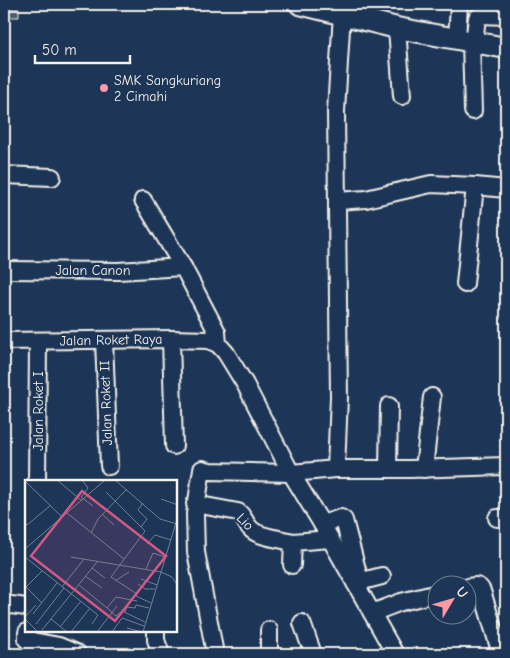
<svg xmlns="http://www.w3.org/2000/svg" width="510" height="658" viewBox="0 0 510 658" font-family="'Comic Neue',sans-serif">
<rect width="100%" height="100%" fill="#1d3557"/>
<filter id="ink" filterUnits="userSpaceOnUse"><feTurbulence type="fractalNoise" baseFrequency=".02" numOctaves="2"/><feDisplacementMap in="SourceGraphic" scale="10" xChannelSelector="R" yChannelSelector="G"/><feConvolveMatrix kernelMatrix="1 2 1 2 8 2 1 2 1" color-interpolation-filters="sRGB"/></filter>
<g filter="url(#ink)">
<polygon fill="#485b74" stroke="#f4f1e8" points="4,8 19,8 19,17 8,17 9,37 4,37"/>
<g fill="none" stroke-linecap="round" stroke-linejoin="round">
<defs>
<g id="minor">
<polyline points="397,28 402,96"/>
<polyline points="457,39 459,4"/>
<polyline points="473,111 471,41 475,34 477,18 481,15 506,16"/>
<polyline points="4,175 52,177"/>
<polyline points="143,200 183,267 217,332 218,344 226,353 245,384 291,473 322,524 395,654"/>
<polyline points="337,201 366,199 431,184 475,186 506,189"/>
<polyline points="4,270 118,271 183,267"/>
<polyline points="465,284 475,186"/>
<polyline points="171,339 174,446"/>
<polyline points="104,340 109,466"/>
<polyline points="4,341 171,339 208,340 218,344"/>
<polyline points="336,469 339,397 336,111 342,13"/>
<polyline points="388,469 389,406"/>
<polyline points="424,469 432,397"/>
<polyline points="37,482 38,341"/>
<path d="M195,504L238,512C244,516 245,523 250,528C257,537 281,539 293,542"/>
<polyline points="497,518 506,518"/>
<polyline points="322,524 341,518 344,520 359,577"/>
<polyline points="292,565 293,542 330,539"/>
<polyline points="355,583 382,576"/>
<path d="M468,587C474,586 479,584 482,591L501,654"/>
<polyline points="4,604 26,607"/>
<polyline points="372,613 401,602 438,593"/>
<polyline points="302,623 313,654"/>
<polyline points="269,630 269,654"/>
<polyline points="27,632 27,640 59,646 78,654"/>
<polyline points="156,632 156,640 161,654"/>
<polyline points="215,654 196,552 195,514 202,469 210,471 291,473 336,469 410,469 506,466"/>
</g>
<polyline id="major" points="300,4 397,28 506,48"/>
</defs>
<use href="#minor" stroke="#f4f1e8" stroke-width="20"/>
<use href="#major" stroke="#f4f1e8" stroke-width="24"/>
<use href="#minor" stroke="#1d3557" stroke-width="16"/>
<use href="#major" stroke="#1d3557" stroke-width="20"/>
</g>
</g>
<circle fill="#ff9aa2" stroke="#1d3557" stroke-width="2" cx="104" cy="88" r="5"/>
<g text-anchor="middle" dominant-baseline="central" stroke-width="4.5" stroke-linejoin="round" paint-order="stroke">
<g font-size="14" fill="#f4f1e8" stroke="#1d3557" text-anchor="start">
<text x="114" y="80">SMK Sangkuriang<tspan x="114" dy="16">2 Cimahi</tspan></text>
</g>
<g font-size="14" fill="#f4f1e8" stroke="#1d3557">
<text x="93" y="270">Jalan Canon</text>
<text transform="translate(111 340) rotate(-1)">Jalan Roket Raya</text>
<text transform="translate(106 403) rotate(-92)">Jalan Roket II</text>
<text transform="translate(38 411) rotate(-90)">Jalan Roket I</text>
<text transform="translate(245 522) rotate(46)">Lio</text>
</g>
</g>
<g transform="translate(25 480)">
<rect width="152" height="152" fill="#1d3557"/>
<path fill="none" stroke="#738091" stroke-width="1" d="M32,0L57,21M57,0L63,8L56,17L68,26M90,0L135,39L152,44M0,1L37,37M81,12L120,51L86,97L112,114L111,116L126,123M136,19L153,25M42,33L99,79M77,34L89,45M0,43L2,45L26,25M116,47L122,39L113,30L118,23M66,53L73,39L102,9M122,64L130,55L146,60M0,69L80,0M0,77L73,135L67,144M46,77L136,92L147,97L153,106M67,88L80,98M121,89L128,73L140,77M60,96L77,108M116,99L132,105M90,101L104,92M113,104L120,109H130M54,105L87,132M1,107L17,91M1,107L17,123M37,107L59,79M82,128L91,117L112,121M86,132L91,136L97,131L120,142M100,132L102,127L110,128L111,125L124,128M8,134L32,103M0,137L11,125M0,139L13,152M26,139L42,152M11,144L39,108M35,147L56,121M102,148L117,152M17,150L72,82M46,152L65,128M72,152L92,126M87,152L97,138L119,146M118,152L153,36"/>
<path fill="#d15985" fill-opacity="0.15" stroke="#d15985" stroke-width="2.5" d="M57,11L141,76L90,141L6,76Z"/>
<rect width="152" height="152" fill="none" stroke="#f4f1e8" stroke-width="2.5"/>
</g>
<rect width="510" height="658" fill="none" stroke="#1d3557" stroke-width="20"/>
<rect x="10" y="10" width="490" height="638" fill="none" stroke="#f4f1e8" stroke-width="2" filter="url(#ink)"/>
<g transform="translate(452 600) rotate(52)"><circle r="24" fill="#1d3557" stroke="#738091"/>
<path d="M0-4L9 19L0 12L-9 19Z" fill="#ff9aa2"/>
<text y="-8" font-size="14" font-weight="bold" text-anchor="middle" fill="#f4f1e8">U</text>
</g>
<path d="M35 55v8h95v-8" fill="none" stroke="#f4f1e8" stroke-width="2.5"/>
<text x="42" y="55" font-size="15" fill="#f4f1e8" stroke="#1d3557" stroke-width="4" paint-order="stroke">50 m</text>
</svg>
